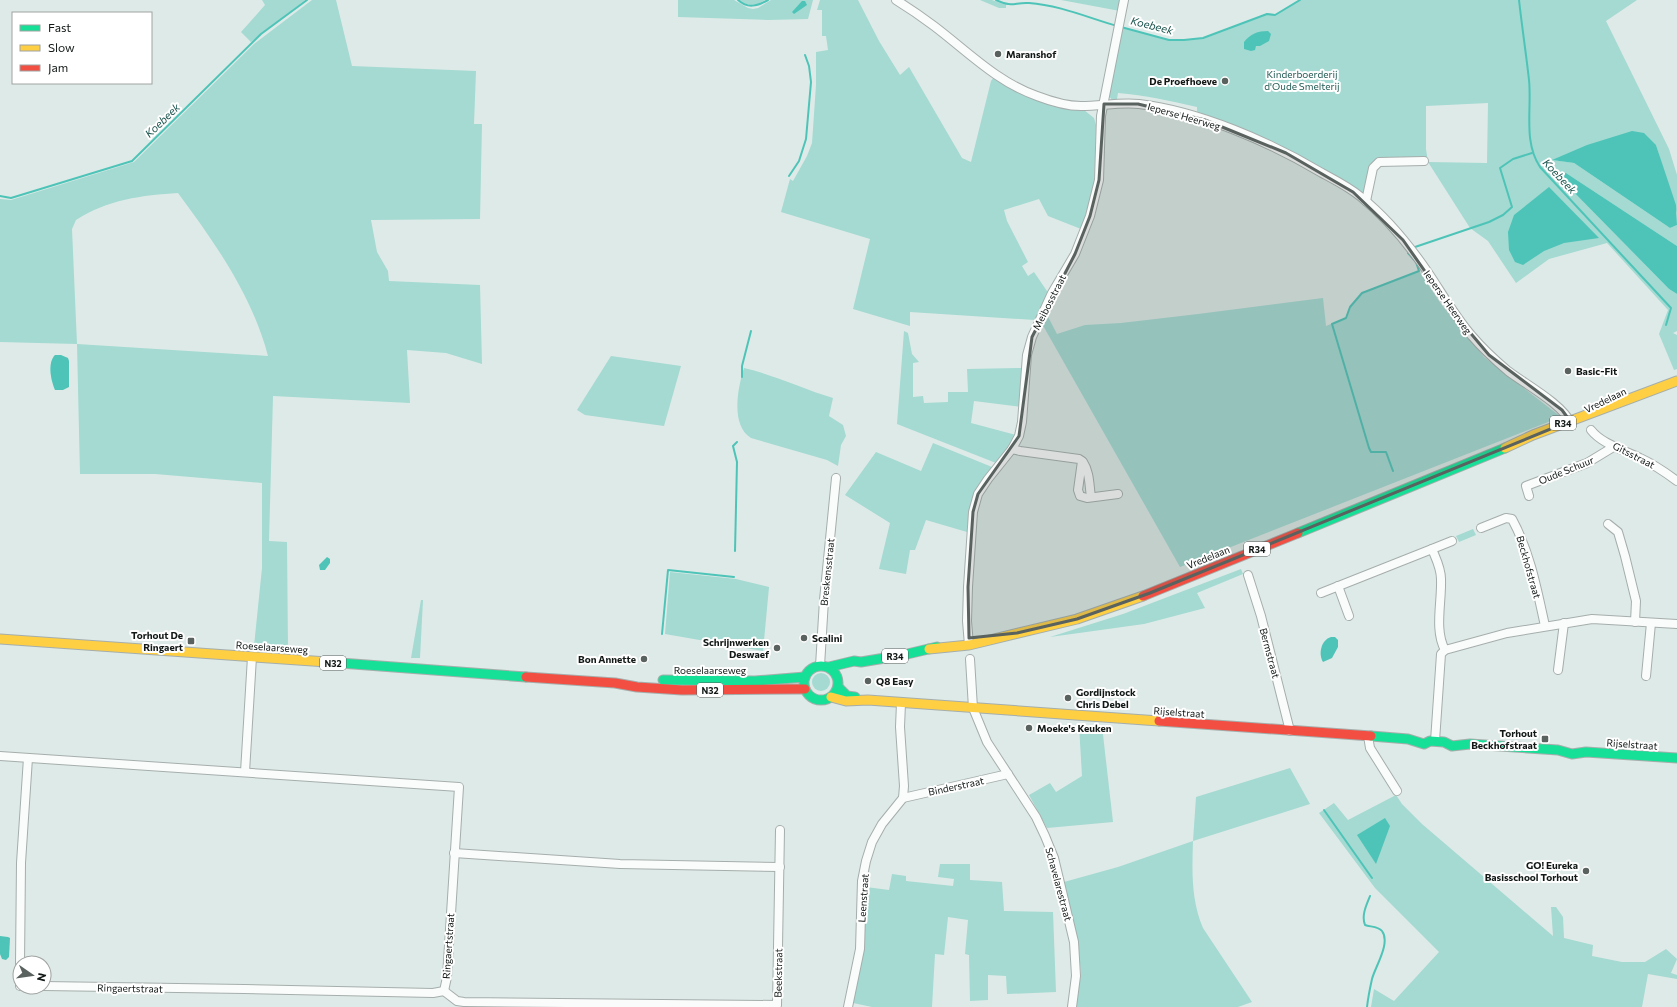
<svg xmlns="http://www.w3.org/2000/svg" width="1677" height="1007" viewBox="0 0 1677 1007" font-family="Commissioner,sans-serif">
<rect width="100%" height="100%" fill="#deeae7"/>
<g fill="#a4dad2" fill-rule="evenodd">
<polygon points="262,0 305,0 251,42 241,32 265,5"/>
<path d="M312,0H336L352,66L476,71L474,124H482L480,219L371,220L377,252L388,271L389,281L480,285L482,364L446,353L407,350L410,403L273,396L269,541L287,542L288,649L254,646L262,568V483L155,474H80L77,344L0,342V199L11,200L134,162L254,44ZM178,193C215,243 252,295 268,356L77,344L72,229L76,220C106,200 143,195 178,193Z"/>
<polygon points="678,0 734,0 748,8 753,9 758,8 771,0 813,0 808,19 768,20 678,17"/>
<path d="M739,0H765C756,6 748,7 739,0Z"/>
<polygon points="820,0 858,0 879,41 900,75 909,67 962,158 971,162 991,81 994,77 1015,91 1036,99 1059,106 1084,110 1094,118 1096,125 1094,189 1081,229 1048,216 1039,199 1004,210 1007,221 1028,262 1022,266 1028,276 1034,272 1049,294 1035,320 910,312 910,326 853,309 870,239 781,212 790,179 793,181 807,156 812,143 816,85 816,52 828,50 826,36 822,36 822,10 817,10"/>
<polygon points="980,0 992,0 1006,5 1006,8 999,8"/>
<polygon points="1061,0 1122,0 1120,11"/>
<path d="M1300,0H1637L1606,21L1669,149L1677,175V213L1656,145L1553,160L1574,163L1670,228L1677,225V246L1566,173L1556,174L1669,289L1677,294V331L1673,333L1677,335V369L1674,370L1659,334L1668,310L1607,243L1549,259L1516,283L1488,241L1470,228L1428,162L1371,163L1365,192L1363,194L1197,114V107C1170,101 1145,95 1118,93L1117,99L1112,100L1109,96L1122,27L1169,40H1184L1203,38L1267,14L1275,15ZM1488,103L1487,163L1428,162L1426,149V106Z"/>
<polygon points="1419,271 1441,304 1484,357 1561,417 1180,567 1041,322 1046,313 1057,334 1085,325 1121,323 1198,314 1323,298 1326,326 1346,318 1350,307 1362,293"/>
<polygon points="904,331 908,333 912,354 919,362 913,363 913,397 923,396 924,403 948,402 948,392 968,392 967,369 1021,368 1023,371 1021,407 974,401 971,423 1016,435 1012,444 996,463 897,424"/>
<polygon points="611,356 681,366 664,426 585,415 577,410"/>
<path d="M744,368C774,375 803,389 833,398L829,416L843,425L846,436L841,445L838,466L827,460L751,438C730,425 738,387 744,368Z"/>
<path d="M933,443L992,467C972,492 970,501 967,532L926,520L915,550H910L906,574L879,569L890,523L845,495L876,452L921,471Z"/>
<polygon points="1473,529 1476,535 1459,542 1456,536"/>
<polygon points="1241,569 1243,574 1197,593 1205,608 1144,624 1050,637 1123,614"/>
<polygon points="670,572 736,579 769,587 763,651 665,634"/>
<polygon points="421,600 423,600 420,658 411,658"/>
<circle cx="821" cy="682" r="9"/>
<polygon points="1079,725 1102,726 1113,822 1047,828 1029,795 1050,783 1056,792 1082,776"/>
<path d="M1290,768L1310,804L1193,841C1192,871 1191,900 1203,928L1252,1002L1238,1007H1076L1081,974L1079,953L1064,882L1118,867L1193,841L1196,797Z"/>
<polygon points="1396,795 1402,804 1422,824 1553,936 1551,907 1556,907 1563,917 1564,938 1593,945 1592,956 1622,962 1645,962 1666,949 1677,959 1671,973 1677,975 1677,979 1648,974 1642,1007 1371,1007 1374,989 1394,1001 1439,952 1375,888 1319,813 1334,803 1348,820"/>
<path d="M940,864H970V880L1002,882L1004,911L1053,912L1056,992L1007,994L1006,976L988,975V1000L970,1001L969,955L965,954L968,920L948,917L944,955L935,954L932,1007H872L853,1003C863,963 864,928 866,887L889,890L892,874L906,876V881L953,886L954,879L938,877Z"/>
</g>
<g fill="#4ec4b8">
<polygon points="802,1 805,1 807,5 794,14 792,12"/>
<path d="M1268,31L1271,34L1269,41L1260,46H1256L1255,50L1251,51L1244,49V42C1250,34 1258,31 1268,31Z"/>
<polygon points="1632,131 1644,133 1656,145 1676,205 1677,225 1670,228 1574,163 1552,160 1587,145"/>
<polygon points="1559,173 1566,173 1677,246 1677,294 1669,289 1556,174"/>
<polygon points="1549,187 1599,238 1564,243 1544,251 1523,265 1515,262 1509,250 1508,232 1514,215"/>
<path d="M55,355H61L68,358L69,361V387L63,390H55C51,381 47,363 55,355Z"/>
<polygon points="327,557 330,559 330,563 325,570 320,570 319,565"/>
<path d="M1331,637H1335L1338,640V647L1332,658L1323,662C1318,654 1321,640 1331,637Z"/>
<polygon points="1385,818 1390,826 1376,864 1357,835"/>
<polygon points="0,936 8,937 10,938 9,957 6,960 2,959 0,954"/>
</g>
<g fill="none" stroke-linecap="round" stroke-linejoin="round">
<g stroke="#4ec4b8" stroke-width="2">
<path d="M738,0C748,9 757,6 768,0"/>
<path d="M996,0C1013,8 1014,2 1029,3C1059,5 1089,18 1117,26"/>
<path d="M1519,0C1522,27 1526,53 1529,80C1532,108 1523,142 1540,167L1671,308L1666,325"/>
<polyline points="1121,27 1169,40 1184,40 1203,38 1267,14 1275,15 1300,0"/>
<polyline points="789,176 799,161 806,139 811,82 809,66 805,55"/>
<polyline points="0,196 11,198 132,161 261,34 307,0"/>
<polyline points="1415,247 1489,222 1503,215 1512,207 1500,168 1513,159 1532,153"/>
<polyline points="742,377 742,366 751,331"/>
<polyline points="1393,471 1386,452 1371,452 1369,448 1332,324 1346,318 1350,307 1362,293 1419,271 1416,262 1408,253"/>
<polyline points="735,551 737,462 733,446 737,442"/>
<polyline points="662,634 668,570 734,577"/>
<polyline points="1324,810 1372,878"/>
<path d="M1367,1007C1368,998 1370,988 1372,979C1375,967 1391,943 1382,931C1378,926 1370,927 1365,925C1361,915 1367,904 1370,896"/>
</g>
<defs>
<g id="street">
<path d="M896,0C909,8 922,17 934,26C967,51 997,82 1037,96C1050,101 1067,106 1081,106C1101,106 1120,102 1139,104C1199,111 1270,142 1322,173C1335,180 1349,187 1361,197C1386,217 1409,245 1427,271C1442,293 1455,317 1472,336C1483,349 1495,360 1508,371C1525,384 1564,405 1571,424"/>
<polyline points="1366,201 1373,168 1379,162 1424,161"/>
<path d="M1591,430C1602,444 1624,450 1640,458C1653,464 1665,472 1677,481"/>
<polyline points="1012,449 1020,451 1079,459 1082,461 1078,490 1080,496 1087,498 1118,494"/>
<path d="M1083,462C1090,473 1089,484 1091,497"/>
<polyline points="1529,496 1526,486 1587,463 1615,446"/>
<polyline points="1608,524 1618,532 1625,556 1636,601 1635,622"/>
<path d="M1481,528L1506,518L1512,519C1530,552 1537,589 1545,626"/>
<polyline points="1432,549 1452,541"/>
<polyline points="1248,575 1261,616 1290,731"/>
<polyline points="1338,586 1349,616"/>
<path d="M1321,593L1432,549C1436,559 1441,568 1441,579C1442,602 1434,630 1445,650"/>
<polyline points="969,645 967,621 968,587 973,512 978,494 988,479 1012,449 1019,436 1022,422 1027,355 1032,337 1052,293 1075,254 1090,216 1099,180 1101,116 1124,0"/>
<polyline points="970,659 973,708 987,742 1036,817 1045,836 1054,858 1074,942 1076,976 1072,1007"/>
<polyline points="820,666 824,600 836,478"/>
<polyline points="1558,670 1564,623"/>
<polyline points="1646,676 1651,623"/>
<polyline points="1368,736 1370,748 1397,791"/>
<polyline points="1435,741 1441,654 1445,650 1507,633 1592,619 1677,624"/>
<polyline points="0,756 459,787 447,977 444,991"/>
<polyline points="245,772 252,657"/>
<polyline points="903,798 1008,774"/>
<polyline points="454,853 620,864 780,867"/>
<polyline points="20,963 21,863 28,758"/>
<polyline points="20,984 20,986"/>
<polyline points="44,986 244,989 433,993 444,991"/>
<polyline points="444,991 457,1001 464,1002 777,1005 780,830"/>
<polyline points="848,1007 860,949 862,881 866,861 872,842 882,824 903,798 904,786 900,727 901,703"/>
</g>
<g id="fast">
<polyline points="1298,533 1505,448"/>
<polyline points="327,662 526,677"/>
<circle cx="821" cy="683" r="17"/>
<polyline points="829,667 854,661 861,662 903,655 937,647"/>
<polyline points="663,680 755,681 805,677"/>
<polyline points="838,687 847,696 855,697"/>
<polyline points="1371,736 1408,739 1424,744 1430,741 1444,742 1452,746 1470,744 1558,750 1572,754 1586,752 1677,758"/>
</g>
<g id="slow">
<polyline points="1505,448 1533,435 1677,381"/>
<polyline points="0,639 327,662"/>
<polyline points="929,649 969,645 1077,619 1143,596"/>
<polyline points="831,697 846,701 868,700 1159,721"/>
</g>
<g id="jam">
<polyline points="1143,596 1298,533"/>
<polyline points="526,677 615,683 637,687 682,690 805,689"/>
<polyline points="1159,721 1371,736"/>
</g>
</defs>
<use href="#street" stroke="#a5aeac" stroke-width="10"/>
<use href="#fast" stroke="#a5aeac" stroke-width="11"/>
<use href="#slow" stroke="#a5aeac" stroke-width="11"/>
<use href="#jam" stroke="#a5aeac" stroke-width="11"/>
<use href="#street" stroke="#fafcfb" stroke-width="8"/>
<use href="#fast" stroke="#16e098" stroke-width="9"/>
<use href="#slow" stroke="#ffcf43" stroke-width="9"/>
<use href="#jam" stroke="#f24e42" stroke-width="9"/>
</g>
<path fill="#59625f" fill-opacity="0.2" stroke="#59625f" stroke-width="3" stroke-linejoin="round" d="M1104,104H1138L1205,120L1286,153L1353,192L1403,240L1457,317L1489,355L1562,410L1570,421L1150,593L1077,619L1017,633L969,638L968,587L973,512L978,494L1019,436L1032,337L1075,254L1090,216L1099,180Z"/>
<g fill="#59625f" stroke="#fff" stroke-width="1.5">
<circle cx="998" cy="54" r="4"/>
<circle cx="1225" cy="81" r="4"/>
<circle cx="1568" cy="371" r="4"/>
<circle cx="804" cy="638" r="4"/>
<rect x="187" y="637" width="8" height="8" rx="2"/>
<circle cx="777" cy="648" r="4"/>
<circle cx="644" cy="659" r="4"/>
<circle cx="868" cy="681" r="4"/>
<circle cx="1068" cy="698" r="4"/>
<circle cx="1029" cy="728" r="4"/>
<rect x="1541" y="735" width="8" height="8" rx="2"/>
<circle cx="1586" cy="871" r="4"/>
</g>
<g text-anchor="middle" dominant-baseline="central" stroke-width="4" stroke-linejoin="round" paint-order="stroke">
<g fill="#fff" stroke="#585d5c" stroke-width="1">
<rect x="1550" y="416" width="26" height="14" rx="3"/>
<rect x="1244" y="542" width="26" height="14" rx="3"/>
<rect x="882" y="649" width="26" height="14" rx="3"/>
<rect x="320" y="656" width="26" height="14" rx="3"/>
<rect x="697" y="683" width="26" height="14" rx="3"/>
</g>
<g font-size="9" font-weight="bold" fill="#111816">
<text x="1563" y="423">R34</text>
<text x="1257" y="549">R34</text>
<text x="895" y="656">R34</text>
<text x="333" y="663">N32</text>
<text x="710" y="690">N32</text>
</g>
<g font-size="10" font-weight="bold" fill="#111816" stroke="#fff" text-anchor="start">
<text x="1006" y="54">Maranshof</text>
<text x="1217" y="81" text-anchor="end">De Proefhoeve</text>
<text x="1576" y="371">Basic-Fit</text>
<text x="183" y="635" text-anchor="end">Torhout De<tspan x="183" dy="12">Ringaert</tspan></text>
<text x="812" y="638">Scalini</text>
<text x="769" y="642" text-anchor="end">Schrijnwerken<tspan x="769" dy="12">Deswaef</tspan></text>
<text x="636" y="659" text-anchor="end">Bon Annette</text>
<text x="876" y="681">Q8 Easy</text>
<text x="1076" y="692">Gordijnstock<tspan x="1076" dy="12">Chris Debel</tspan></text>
<text x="1037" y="728">Moeke's Keuken</text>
<text x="1537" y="733" text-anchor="end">Torhout<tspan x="1537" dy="12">Beckhofstraat</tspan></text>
<text x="1578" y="865" text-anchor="end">GO! Eureka<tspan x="1578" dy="12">Basisschool Torhout</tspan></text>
</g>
<g font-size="10" fill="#245c55" stroke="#fff">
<text x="1302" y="74">Kinderboerderij<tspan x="1302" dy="12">d'Oude Smelterij</tspan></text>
</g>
<g font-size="10" fill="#111816" stroke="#fff">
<text transform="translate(1184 116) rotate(16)">Ieperse Heerweg</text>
<text transform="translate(1049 302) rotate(-63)">Meibosstraat</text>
<text transform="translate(1448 302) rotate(55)">Ieperse Heerweg</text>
<text transform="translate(1605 400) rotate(-26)">Vredelaan</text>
<text transform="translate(1634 455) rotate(27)">Gitsstraat</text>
<text transform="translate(1566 470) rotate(-22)">Oude Schuur</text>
<text transform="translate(1208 557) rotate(-22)">Vredelaan</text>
<text transform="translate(1529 567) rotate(74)">Beckhofstraat</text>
<text transform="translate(827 572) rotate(-84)">Breskensstraat</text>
<text transform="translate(272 647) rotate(4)">Roeselaarseweg</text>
<text transform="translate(1270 653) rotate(75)">Bermstraat</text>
<text x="710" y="670">Roeselaarseweg</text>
<text transform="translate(1179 712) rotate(4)">Rijselstraat</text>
<text transform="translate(1632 744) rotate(4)">Rijselstraat</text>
<text transform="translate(956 786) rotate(-12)">Binderstraat</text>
<text transform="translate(1059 884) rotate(75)">Schavelarestraat</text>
<text transform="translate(863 898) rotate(-86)">Leenstraat</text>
<text transform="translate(448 946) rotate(-86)">Ringaertstraat</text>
<text transform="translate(778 973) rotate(-89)">Beekstraat</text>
<text transform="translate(130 988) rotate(1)">Ringaertstraat</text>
</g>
<g font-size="11" font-style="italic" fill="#19534c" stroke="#fff">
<text transform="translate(1152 25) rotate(14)">Koebeek</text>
<text transform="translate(162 120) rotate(-44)">Koebeek</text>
<text transform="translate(1560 176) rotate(47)">Koebeek</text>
</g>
</g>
<rect x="12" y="12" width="140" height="72" fill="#ffffff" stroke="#a0a3a2"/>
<rect x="20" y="25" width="20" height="6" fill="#16e098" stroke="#a0a3a2"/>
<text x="48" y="32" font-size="12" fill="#111816">Fast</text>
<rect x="20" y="45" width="20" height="6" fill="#ffcf43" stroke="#a0a3a2"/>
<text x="48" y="52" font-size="12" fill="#111816">Slow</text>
<rect x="20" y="65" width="20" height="6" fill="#f24e42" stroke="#a0a3a2"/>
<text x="48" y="72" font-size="12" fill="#111816">Jam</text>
<g transform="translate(32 975) rotate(103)"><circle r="19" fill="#ffffff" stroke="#a0a3a2"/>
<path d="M0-3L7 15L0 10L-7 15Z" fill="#59625f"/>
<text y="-6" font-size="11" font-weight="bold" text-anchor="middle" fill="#111816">N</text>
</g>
</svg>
